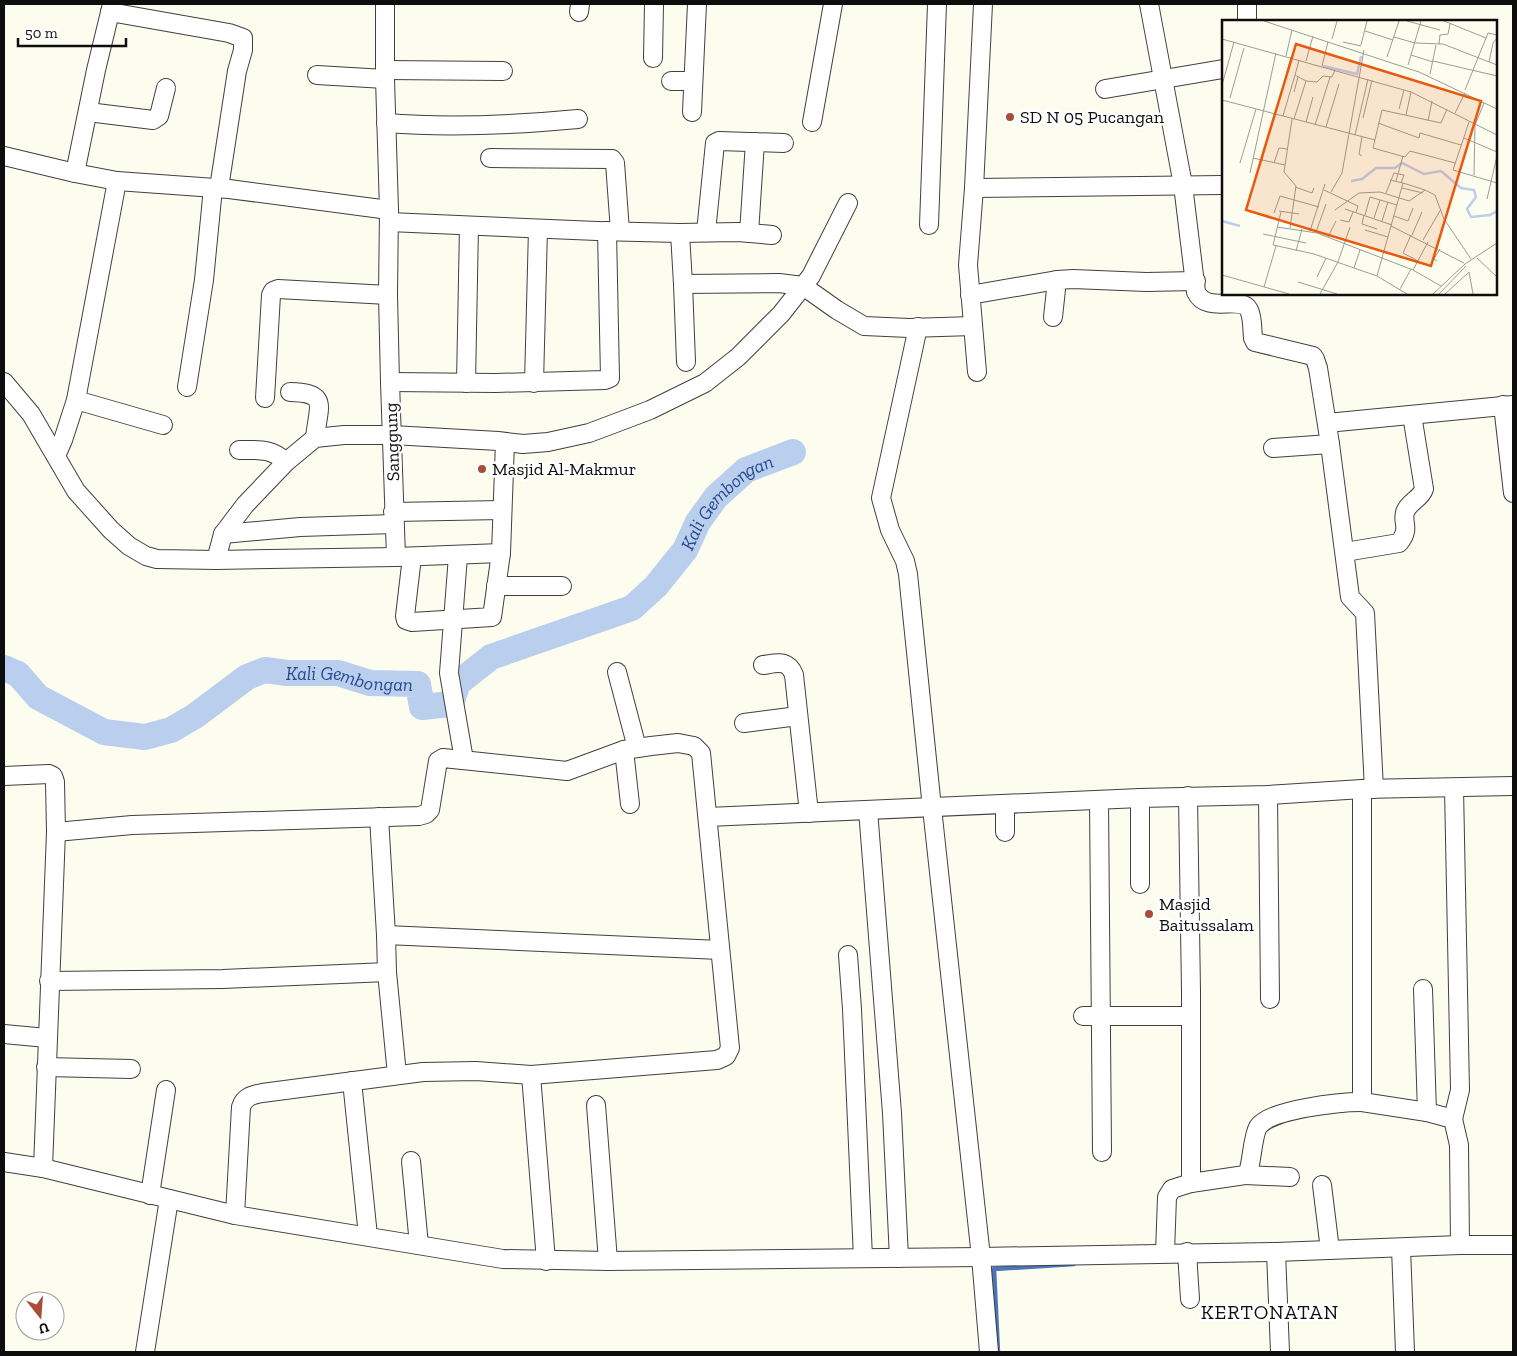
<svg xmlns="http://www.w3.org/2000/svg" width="1517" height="1356" viewBox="0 0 1517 1356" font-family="'Zilla Slab',serif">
<rect width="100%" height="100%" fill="#fcfdef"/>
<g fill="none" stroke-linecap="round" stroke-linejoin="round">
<polyline stroke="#4b74bb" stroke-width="4.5" points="998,1352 994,1269 1074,1264"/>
<path stroke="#baceee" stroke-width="26" id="s1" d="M4,668L18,674L38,697L104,732L145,737L171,730L195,716L247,677L265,670L287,673H338L370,683L418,684L422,707L451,704L458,683L491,657L632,608L656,586L685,550L698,522L716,497L746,470L793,452"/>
<defs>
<g id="minor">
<polyline points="385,4 385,79 389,210 388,295 390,382 396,557 501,553"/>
<path d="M1149,4L1183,185L1196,292C1207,315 1241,294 1249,310C1253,318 1252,330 1253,338L1255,342L1313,356L1315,359L1318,368L1330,444L1350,597L1365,613L1374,789"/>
<polyline points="1247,4 1247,21"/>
<polyline points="110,12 229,33 243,38 243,50 237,71 219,188"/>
<polyline points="579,12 580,4"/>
<polyline points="653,58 654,4"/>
<polyline points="385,70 503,71"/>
<polyline points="317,75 385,79"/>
<polyline points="671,81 693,81"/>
<polyline points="1105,89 1223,69"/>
<polyline points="88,112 153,120 159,116 166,88"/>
<polyline points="692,112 697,4"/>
<polyline points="812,122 833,4"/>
<path d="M386,123C450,128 514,125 578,119"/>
<polyline points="4,156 75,173 117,181 229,189 389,210"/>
<polyline points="490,158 612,159 615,163 620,231"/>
<polyline points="75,173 96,70 112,4"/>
<polyline points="974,188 1223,185"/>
<polyline points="389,222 597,231 680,233 738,232 772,235"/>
<polyline points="929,225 937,4"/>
<polyline points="706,232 715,143 719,141 784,143"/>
<polyline points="680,233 683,284 779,283 803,286 837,310 864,326 909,328 973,326"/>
<polyline points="749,233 755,142"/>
<polyline points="683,284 686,362"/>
<polyline points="970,295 1057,280"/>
<polyline points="1053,317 1057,280 1073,279 1146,282 1196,281"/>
<polyline points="918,327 881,498 890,530 905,561 908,574 932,808 981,1257 989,1352"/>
<polyline points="977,372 968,265 974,188 983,4"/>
<polyline points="4,382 31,414 76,491 111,530 129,546 146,556 157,559 216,560"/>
<polyline points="390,382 496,383 605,380 610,378 607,231"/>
<polyline points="466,383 469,226"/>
<polyline points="534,383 538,229"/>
<polyline points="187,387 204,280 213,188"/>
<path d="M290,392C330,393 318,406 315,438"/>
<polyline points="265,398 271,295 273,291 278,289 388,295"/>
<polyline points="76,400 163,425"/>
<polyline points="1503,405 1513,493"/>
<polyline points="1327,423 1513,405"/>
<polyline points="1273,448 1330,444"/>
<path d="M239,450C258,450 272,448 286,462"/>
<polyline points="56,456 63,440 76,400 117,181"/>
<polyline points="393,512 502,510"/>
<polyline points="223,534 300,527 394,524"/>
<path d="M1345,552L1399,543C1412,527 1400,521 1406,510C1411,501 1421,498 1424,489L1412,415"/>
<polyline points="458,556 449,673 464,760"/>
<polyline points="396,557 216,560 223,534 245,505 286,462 315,438 344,435 392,435 498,441 523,444 548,442 589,433 613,424 650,410 705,383 738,357 781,314 811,276 848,203"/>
<polyline points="412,557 405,616 406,620 412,622 492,617 501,553 505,442"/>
<polyline points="496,586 562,586"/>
<path d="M763,665C777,663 788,659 794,675L809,813"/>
<polyline points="617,672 637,748"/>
<polyline points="744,723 798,716"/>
<polyline points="624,750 630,804"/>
<polyline points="4,776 49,774 53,776 55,782 56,832 43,1168"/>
<polyline points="1362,789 1362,1102 1427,1112 1453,1119 1459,1145 1460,1245"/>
<polyline points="1268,795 1270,999"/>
<polyline points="1188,796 1191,992 1191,1183"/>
<polyline points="1099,800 1102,1152"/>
<polyline points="868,810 892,1113 899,1258"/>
<polyline points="379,817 386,935"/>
<polyline points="708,817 1140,798 1268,795 1362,789 1513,786"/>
<path d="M56,832L132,825L419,816L426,814L430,810L438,761L443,758L567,771L624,750L651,746L678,743L694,746L701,753L730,1048L726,1056L717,1060L531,1075L476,1071L423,1072L262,1093C252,1095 244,1097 241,1107L235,1215"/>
<polyline points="1005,832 1005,804"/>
<polyline points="1140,884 1140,798"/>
<polyline points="848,955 852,1009 863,1258"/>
<polyline points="387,972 397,1075"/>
<polyline points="49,981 223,979 387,972 386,935 720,950"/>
<polyline points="1423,989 1427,1112"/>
<polyline points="1083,1016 1191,1016"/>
<polyline points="4,1034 47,1038"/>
<polyline points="46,1067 131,1069"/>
<polyline points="531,1075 546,1261"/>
<polyline points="352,1081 368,1236"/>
<polyline points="596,1105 608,1261"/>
<polyline points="1453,1119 1460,1090 1454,788"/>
<polyline points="411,1161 419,1245"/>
<polyline points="4,1162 43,1168 235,1215 503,1259 608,1261 981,1257 1276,1252 1460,1245 1513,1245"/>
<polyline points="1245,1175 1290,1177"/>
<polyline points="1322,1185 1330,1250"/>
<polyline points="150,1195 166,1090"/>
<polyline points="1401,1248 1405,1352"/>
<polyline points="1187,1252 1190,1299"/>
<polyline points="1276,1252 1280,1352"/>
<path d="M1165,1253L1167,1197L1172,1189L1191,1183L1245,1175L1248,1173L1249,1169C1252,1158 1253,1136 1258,1127C1270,1109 1341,1102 1362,1102"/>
<polyline points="145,1352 169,1199"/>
</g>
</defs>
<use href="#minor" stroke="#404040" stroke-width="20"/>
<use href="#minor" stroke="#fff" stroke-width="18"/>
</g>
<g fill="#aa4d38" stroke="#fff" stroke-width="2">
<circle cx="1010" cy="117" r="5"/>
<circle cx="482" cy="469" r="5"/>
<circle cx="1149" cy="914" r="5"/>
</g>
<g text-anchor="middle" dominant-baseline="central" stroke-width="5" stroke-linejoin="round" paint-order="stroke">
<g font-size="18" fill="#0d0d0d" stroke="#fff" text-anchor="start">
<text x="1020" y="117">SD N 05 Pucangan</text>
<text x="492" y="469">Masjid Al-Makmur</text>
<text x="1159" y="904">Masjid<tspan x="1159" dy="21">Baitussalam</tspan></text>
</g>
<g font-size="18" fill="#0d0d0d" stroke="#fff">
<text transform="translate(392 442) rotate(-92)">Sanggung</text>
</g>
<g font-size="19" font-style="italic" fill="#27498e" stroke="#fff">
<text stroke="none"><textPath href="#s1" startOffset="866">Kali Gembongan</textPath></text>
<text stroke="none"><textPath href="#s1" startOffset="386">Kali Gembongan</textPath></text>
</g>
<g font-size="20" letter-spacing="1" fill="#0d0d0d" stroke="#fff">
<text x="1270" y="1312">KERTONATAN</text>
</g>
</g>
<g transform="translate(1222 20)">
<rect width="275" height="275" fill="#fcfdef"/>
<path fill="none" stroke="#baceee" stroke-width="2.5" d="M101,46L135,54L139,36M129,161L140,159L154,148H173L180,143L202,154L219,151L239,168L252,170L254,177L245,189L249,197L268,195L275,191M0,201L18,206"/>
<path fill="none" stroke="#9c9d95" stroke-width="1" d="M42,1L197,52L275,89M185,1L218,10M222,1L264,18M143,11L171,20M172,17L193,23L221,24L275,45M0,19L189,72L275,115M110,19L115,1M121,22L139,26M217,24L218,15L226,14L228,4M139,25L145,1M189,35L211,42M64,36L70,10M165,37L177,1M84,41L91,16M211,41L275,56M267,42L271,23L275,18M186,45L199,1M100,46L106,22M208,54L214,25M84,61L95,62L101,56L110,57L113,50M0,65L12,22M61,67L69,37M243,70L266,13L275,15M72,72L76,57M8,78L22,28M0,80L153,120M177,89L182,70M225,89L219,103L160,90L151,128L183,137L188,131L233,143M233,93L243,73M184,95L189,72M61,96L73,55M141,98L150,60M72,99L84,61L73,55L77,40M206,101L210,81M84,102L91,77M247,102L231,150L275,163M156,103L197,118L198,113L239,125M93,105L108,57M104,107L117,64M133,115L146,59M140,117L137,134L140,136M242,118L275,132M31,138L63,145M40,141L43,126M18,143L34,89M52,143L57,128L65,129M28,153L54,33M252,155L253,105L262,83M174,161L181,136M73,167L90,173L92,168M180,168L201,173M102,170L136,186L134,192M203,170L213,175L222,199L249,239M109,172L120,153L142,30M164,173L172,153L182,155L179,163M265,179L275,136M123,189L170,205M113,190L137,173L158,172L187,181L203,170L181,163M57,191L77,194M59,192L51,225L92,234L155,256L185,274M52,193L58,176L97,187M142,195L140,204L155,209M143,195L148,177L175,185M172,196L186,201L191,188M152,198L158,180M118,200L127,202L131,192M160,201L166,182M169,206L242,243M55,207L95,213L191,250L219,266M68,208L74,166L62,152L70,99M143,210L166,217M88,211L103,164M94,212L104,184M41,214L84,223M189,215L181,233L196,241M190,215L200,192M106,217L114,201M201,220L219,189M74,231L80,209M255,238L275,257M215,241L212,239L218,229M132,248L138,230M191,250L206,222M0,255L67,274M155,256L181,163L168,160M95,257L104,238M76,262L115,274M42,267L54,226M178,269L189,249M98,274L116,242L128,207M211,274L243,244L275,223M217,274L244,246M223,274L247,252L251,274"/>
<path fill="#e8590c" fill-opacity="0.15" stroke="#e8590c" stroke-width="2.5" d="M74,24L259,81L209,246L24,190Z"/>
<rect width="275" height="275" fill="none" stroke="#0d0d0d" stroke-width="2.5"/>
</g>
<rect width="1517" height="1356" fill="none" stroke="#0d0d0d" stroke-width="10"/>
<g transform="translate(40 1316) rotate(163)"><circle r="24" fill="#ffffff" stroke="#9e9e9e"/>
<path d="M0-4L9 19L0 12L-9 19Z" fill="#aa4d38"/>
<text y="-8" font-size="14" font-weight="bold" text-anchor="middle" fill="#0d0d0d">U</text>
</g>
<path d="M18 38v8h108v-8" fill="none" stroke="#0d0d0d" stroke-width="2.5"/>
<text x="25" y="38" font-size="15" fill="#0d0d0d" stroke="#ffffff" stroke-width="4" paint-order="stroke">50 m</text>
</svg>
